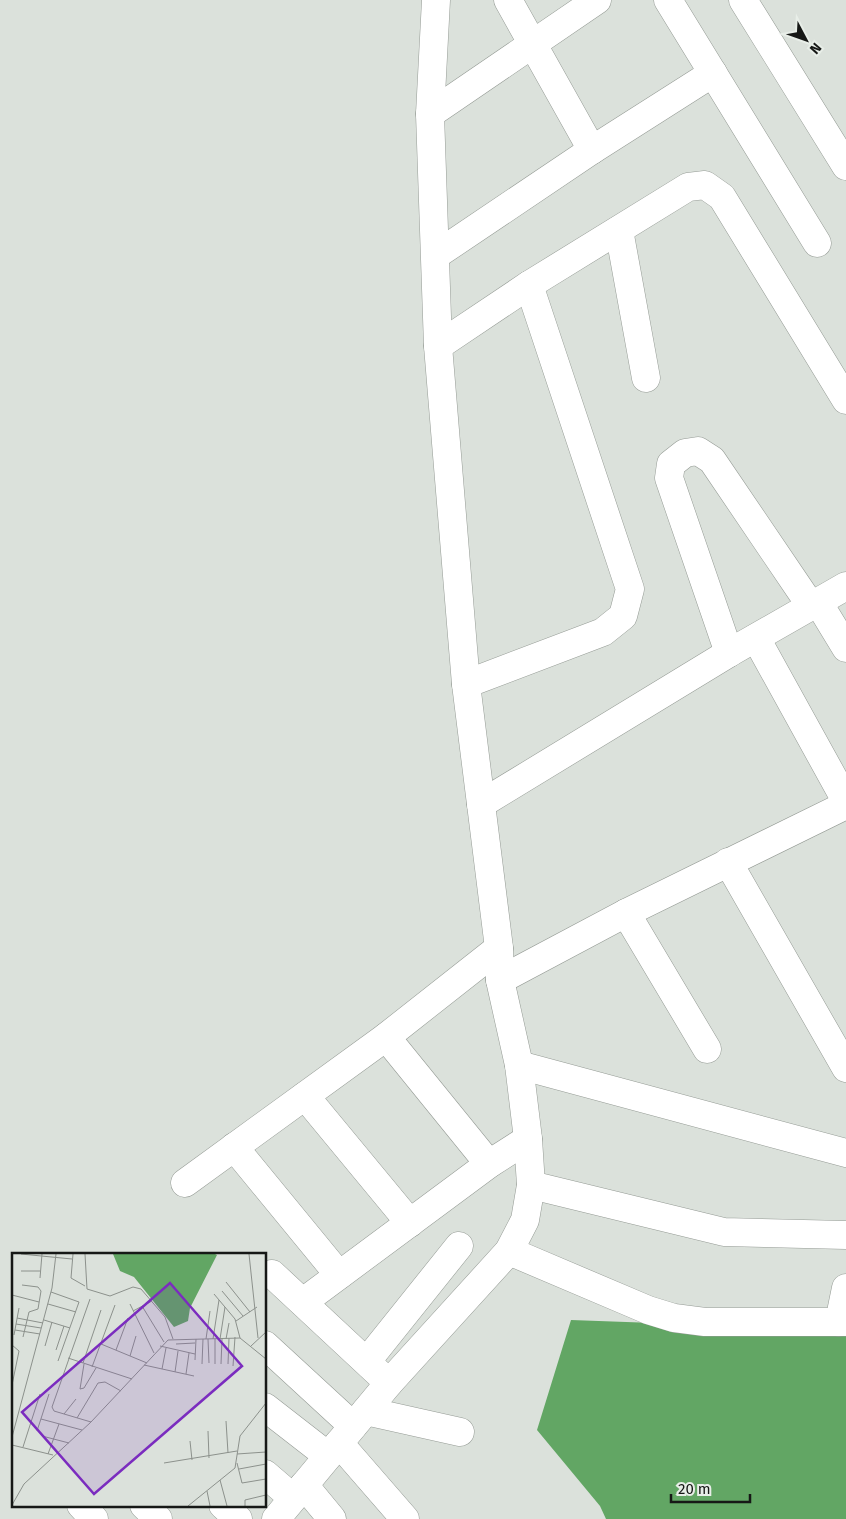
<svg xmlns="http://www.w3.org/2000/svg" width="846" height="1519" viewBox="0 0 846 1519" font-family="'Fira Sans',sans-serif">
<rect width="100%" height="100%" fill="#dbe1db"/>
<polygon fill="#62a664" points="571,1320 846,1330 846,1519 606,1519 600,1506 537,1430"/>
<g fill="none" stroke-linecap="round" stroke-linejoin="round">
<defs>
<g id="minor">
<polyline points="508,0 592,150"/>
<polyline points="668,0 817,243"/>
<polyline points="743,0 846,166"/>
<polyline points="430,114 597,0"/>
<polyline points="619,230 646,378"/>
<polyline points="436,255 592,150 713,73"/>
<polyline points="438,346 529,285 688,187 705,185 722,197 846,400"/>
<polyline points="818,602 846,648"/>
<polyline points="756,638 846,801"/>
<polyline points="729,653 669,478 671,464 685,453 698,451 712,460 811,606"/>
<polyline points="466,684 603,632 623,616 630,589 529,285"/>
<polyline points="481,804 729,653 846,586"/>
<polyline points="728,862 846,1068"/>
<polyline points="626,913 707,1049"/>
<polyline points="500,980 626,913 846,805"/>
<polyline points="386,1037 489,1164"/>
<polyline points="519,1065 846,1153"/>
<polyline points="305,1096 410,1223"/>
<polyline points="234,1147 339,1275"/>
<polyline points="185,1183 386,1037 499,948"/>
<polyline points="531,1185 724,1232 846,1235"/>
<polyline points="509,1251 648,1310 674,1318 705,1322 846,1322"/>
<polyline points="272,1274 389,1383"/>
<polyline points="303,1302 489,1164 528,1139"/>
<polyline points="839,1322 846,1288"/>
<polyline points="265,1345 353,1426"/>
<polyline points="367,1361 459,1246"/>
<polyline points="265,1407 328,1456"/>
<polyline points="366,1411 460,1432"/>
<polyline points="339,1443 405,1519"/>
<polyline points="265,1474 293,1498"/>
<polyline points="304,1485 332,1519"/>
<polyline points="81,1505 94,1519"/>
<polyline points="144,1505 158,1519"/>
<polyline points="223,1505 238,1519"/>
</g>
<polyline id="tertiary" points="276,1519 389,1383 509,1251 525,1220 531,1185 528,1139 519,1065 500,980 499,948 466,684 438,346 430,114 436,0"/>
</defs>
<use href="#minor" stroke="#959b95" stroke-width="29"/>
<use href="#tertiary" stroke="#959b95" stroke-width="29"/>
<use href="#minor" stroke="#fff" stroke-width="28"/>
<use href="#tertiary" stroke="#fff" stroke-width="28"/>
</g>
<g transform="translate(12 1253)">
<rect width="254" height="254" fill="#dbe1db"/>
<path d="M101,1H203L205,2L178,55L176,68L162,74L122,24L108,18Z" fill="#62a664"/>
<path fill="none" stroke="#8c918c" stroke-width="1" d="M9,1L60,6M61,1L59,25L73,33M73,1L75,36L98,43L121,34L129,36L153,64L161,86M237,1L246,85M9,18H28M28,25L30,1M214,29L238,59M10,32L26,34L29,38L26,56L17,59L11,84M210,38L231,63M39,39L67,49L46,108M202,41L223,66L228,85M0,42L27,49M78,46L40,154L42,158L79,169M36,51L64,59M118,51L142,100M130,53L152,89M121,58L140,48M5,65L31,70M32,67L58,75M224,68L245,54M4,71L29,75M3,77L28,81M2,82L7,55M194,86L198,58M196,86L197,110M201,86L207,47M203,86V111M208,86L213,54M214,86L217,70M89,91L135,110M164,91L183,90M0,92L7,98L0,132M33,93L40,69M148,93L183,101M239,93L254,79M44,97L52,73M104,97L116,65M118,103L124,83M56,105L120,126M183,107L184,86M71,110L89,57M72,111L68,136L72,135L84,115M190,111L191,86M209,111L210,86M216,111L217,85M132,112L182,123M221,113L223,84M80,114L103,52M150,116L154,95M163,119L166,98M174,121L177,100M52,161L64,146M65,165L86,130L93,129L109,138M29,166L70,177M214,168L216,200M25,178L37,141M196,178L197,205M30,183L57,190M0,184L40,35L44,1M178,188L180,207M0,192L41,202M11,194L28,141M36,201L47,171M225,201L254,199M152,210L225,198M225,210L230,230L254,226M227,216L254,211M208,227L215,253M195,238L198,253M0,252L12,231L79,169L156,87L228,85L254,106M176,253L223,215L228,183L254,150M233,253V247L254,242"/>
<path fill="#7b2cbf" fill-opacity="0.15" stroke="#7b2cbf" stroke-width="2.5" d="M158,30L230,113L82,241L10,159Z"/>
<rect width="254" height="254" fill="none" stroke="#161816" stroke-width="2.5"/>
</g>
<g transform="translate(806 40) rotate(131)" stroke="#e8eee8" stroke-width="4" paint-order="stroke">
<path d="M0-4L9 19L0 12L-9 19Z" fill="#161816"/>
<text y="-8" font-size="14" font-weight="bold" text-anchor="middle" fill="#161816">N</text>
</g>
<path d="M671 1494v8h79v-8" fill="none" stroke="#161816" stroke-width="2.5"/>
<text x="678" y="1494" font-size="15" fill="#161816" stroke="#e8eee8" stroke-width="4" paint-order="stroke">20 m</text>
</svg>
